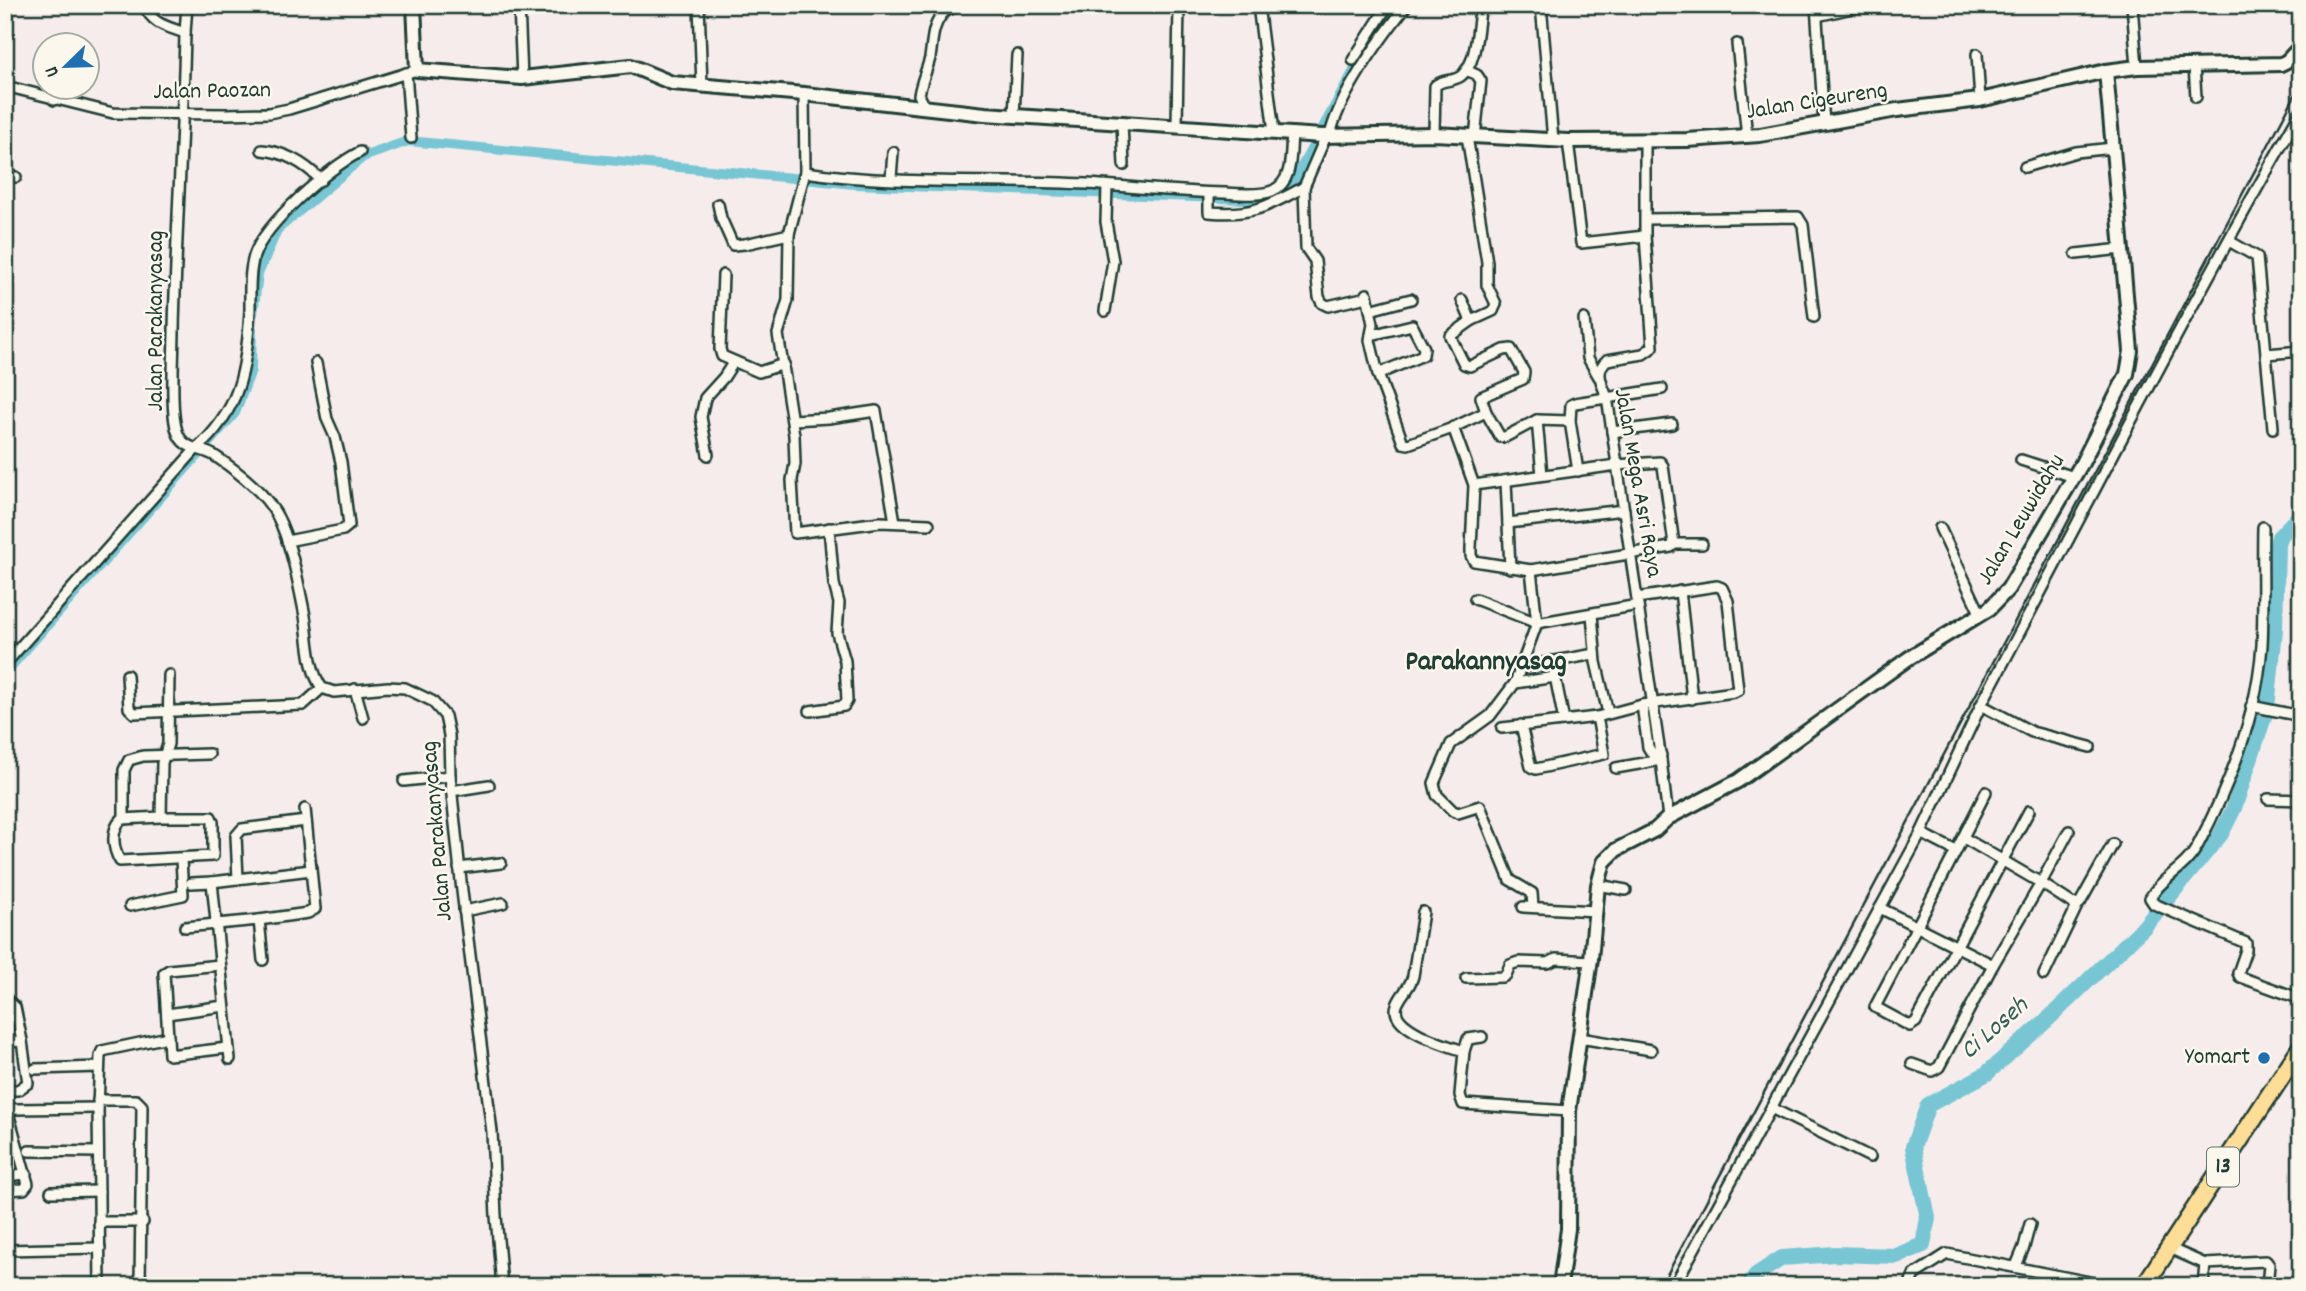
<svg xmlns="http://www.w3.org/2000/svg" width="2306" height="1291" viewBox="0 0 2306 1291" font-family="Dekko,sans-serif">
<rect width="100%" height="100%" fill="#f7ecec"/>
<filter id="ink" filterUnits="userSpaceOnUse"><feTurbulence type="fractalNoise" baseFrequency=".0143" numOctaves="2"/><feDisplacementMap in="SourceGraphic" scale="14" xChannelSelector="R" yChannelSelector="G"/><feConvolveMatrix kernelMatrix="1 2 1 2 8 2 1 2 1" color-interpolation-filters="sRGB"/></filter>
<g filter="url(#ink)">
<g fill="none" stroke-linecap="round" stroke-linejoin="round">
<g stroke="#78c6d4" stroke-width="10">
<polyline points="253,314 258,274 277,230 363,157 408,141 855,184 1246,199 1288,192 1356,67 1397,5"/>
<polyline points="5,673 235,413 251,370 252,329"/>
</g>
<g stroke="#78c6d4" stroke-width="16">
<polyline points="2267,708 2275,630 2277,544 2279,537 2301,514"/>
<polyline points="1748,1286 1756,1275 1782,1258 1835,1254 1896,1256 1923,1245 1928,1218 1913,1147 1928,1105 1986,1074 2047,1020 2144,927 2221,834 2234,808 2266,711"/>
</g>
<defs>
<g id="street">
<path d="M144,5C153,25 166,26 185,33C183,132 176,231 174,330C174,354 170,410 177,431C183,451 201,447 215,456C240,473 269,495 281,524C293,552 299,586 305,616C309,638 308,669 322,688L334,692L388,687L405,688L432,701L445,716L449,735L450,776L462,891L492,1132L496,1216L502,1286"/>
<polyline points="519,5 522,78"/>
<polyline points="699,5 702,86"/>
<polyline points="1258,5 1274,132"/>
<polyline points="1541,5 1553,140"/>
<polyline points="1816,5 1824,124"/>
<polyline points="2132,5 2137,67"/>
<polyline points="945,11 960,5"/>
<polyline points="1817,16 1865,5"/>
<polyline points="185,33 187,5"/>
<polyline points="1737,44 1747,136"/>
<polyline points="1977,54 1980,100"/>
<polyline points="1353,60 1388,5"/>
<polyline points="2194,66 2196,97"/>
<polyline points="1466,70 1477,75 1481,81 1475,137"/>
<polyline points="406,73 411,138"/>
<polyline points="5,86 113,113 227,114 269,113 289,109 417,70"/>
<polyline points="804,94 805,172 789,234 788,300 778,334 794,435 795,464 792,480 795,533 880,522 929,524"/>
<polyline points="54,100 63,88"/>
<path d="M925,107L919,95C921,82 927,70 930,58C933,40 931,26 945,11L939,5"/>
<polyline points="1014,116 1017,55"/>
<polyline points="1122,123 1124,165"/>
<polyline points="1177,125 1179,5"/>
<path d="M1434,134L1435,86C1442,79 1453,82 1461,76C1478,63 1477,24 1481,5"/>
<path d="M1330,135C1340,94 1380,39 1407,5"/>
<polyline points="1326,136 1304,187 1306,248 1315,261 1319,297 1322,303 1328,306 1367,297"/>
<polyline points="1467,136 1487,262 1487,285 1496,304 1493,311 1471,321"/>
<path d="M1645,140V236L1653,347L1643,354L1607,360C1594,371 1602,384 1607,397L1661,760L1668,818"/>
<polyline points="1568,141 1581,243 1645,236"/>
<path d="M262,150C286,152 305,164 321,180"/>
<polyline points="2025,167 2076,152 2113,148"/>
<path d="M805,172C898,186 993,179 1087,184C1133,187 1179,192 1225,193C1239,194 1259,196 1272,191C1294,182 1290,152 1292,134"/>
<polyline points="5,177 16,177"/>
<polyline points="891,178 893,152"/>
<path d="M1209,193V212C1252,216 1267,207 1304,187"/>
<polyline points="718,204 721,218 733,245 745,244 789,234"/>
<polyline points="1646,219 1798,217 1803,225 1814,317"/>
<polyline points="2229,241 2257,257 2273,428"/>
<polyline points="2076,254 2122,249"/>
<polyline points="723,275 720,349 722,356 759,372 784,364"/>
<polyline points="1367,294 1373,324 1370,340 1378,374 1403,443 1408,444 1450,429 1486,412"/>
<polyline points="1462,300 1471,321 1450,336 1464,364 1470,366 1504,350 1511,349 1524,372 1523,379 1481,397 1486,412 1500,437 1505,437 1537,420"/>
<polyline points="1370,310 1411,299"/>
<polyline points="1105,311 1113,261 1106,222 1107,186"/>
<polyline points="1584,319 1588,358 1599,377"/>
<polyline points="1371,335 1412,325 1424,348 1423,355 1378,374"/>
<polyline points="2266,354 2301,351"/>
<polyline points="792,420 829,418 876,411 895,522"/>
<polyline points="1453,427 1474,485 1471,548 1471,556 1474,561 1531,570 1671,547 1674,544 1663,466 1660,462 1617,465 1474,485"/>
<polyline points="1612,432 1672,424"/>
<polyline points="708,455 701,417 705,398 724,377 733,363"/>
<polyline points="2021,460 2074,477"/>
<polyline points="1578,471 1570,421 1571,405 1575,403 1662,389"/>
<polyline points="1542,475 1537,420 1570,421"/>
<polyline points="1506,481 1510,568"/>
<polyline points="1508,523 1624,510"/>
<path d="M2263,527C2262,566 2264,606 2262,645C2257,716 2230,785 2197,847C2186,868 2161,878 2150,898L2154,904L2246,943V950L2238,973L2240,977L2301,999"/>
<polyline points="1940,528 1981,615"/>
<polyline points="287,541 343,530 349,525 341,462 335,437 327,419 316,363"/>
<polyline points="1674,544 1702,544"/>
<polyline points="1531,570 1537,623 1515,683 1490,716 1451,744 1434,783 1437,795 1453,811 1458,813 1480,806 1510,880 1532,893 1533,907"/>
<polyline points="1680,591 1692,699"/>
<polyline points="1475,599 1537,623 1638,605"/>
<polyline points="1592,614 1596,662 1608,713"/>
<polyline points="1552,661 1564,721"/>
<path d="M5,664L195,450C240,412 247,367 250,310C250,292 249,273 254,256C265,223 329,168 360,152"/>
<polyline points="1521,667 1595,654"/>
<polyline points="127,675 129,708 134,713 303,705 322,688"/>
<polyline points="1515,683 1555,677"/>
<polyline points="355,689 363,718"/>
<polyline points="1642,705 1648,747 1653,755 1661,755"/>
<path d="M1981,705C2087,506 2189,306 2301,111"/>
<polyline points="2251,706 2301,716"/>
<polyline points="810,711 844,706 847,701 845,661 837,633 839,603 834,584 829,528"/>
<polyline points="1521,725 1531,767 1536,769 1604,754 1597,717 1642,705 1734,692 1738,690 1728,601 1722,588 1717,586 1637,598"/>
<polyline points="1502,728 1597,717"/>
<polyline points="1616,768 1661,760"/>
<polyline points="404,781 450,776"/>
<polyline points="451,791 489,785"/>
<polyline points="2268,799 2301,800"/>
<path d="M161,817L122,819C110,830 113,849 120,861L213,856V822L211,817H161L162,763L168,744L169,675"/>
<polyline points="124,819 124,770 129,760 143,756 209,754"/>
<polyline points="1921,833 1956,851 1986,792"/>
<polyline points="1964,838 2041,883 2069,831"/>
<polyline points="1956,851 1875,1007 1910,1026 1916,1022 2029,811"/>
<polyline points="459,868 501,863"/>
<polyline points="238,879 236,836 242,829 306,821"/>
<polyline points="212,882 311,870"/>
<polyline points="191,883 212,882 230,1059"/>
<polyline points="1598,885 1626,890"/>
<polyline points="130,906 183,895 181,859"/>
<polyline points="1523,907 1596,911"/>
<polyline points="1880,908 1993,965"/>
<polyline points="464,911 503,903"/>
<path d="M1423,912L1413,976C1410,988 1401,994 1397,1005C1388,1028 1448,1046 1464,1051L1460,1095L1463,1104L1569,1111"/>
<polyline points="259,920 308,913 315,909 305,809"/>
<polyline points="185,927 259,920 263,960"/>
<polyline points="2044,975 2078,904"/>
<polyline points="1466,978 1503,977 1506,975 1510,965 1518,962 1548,963 1556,959 1591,961"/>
<polyline points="5,998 15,1007 22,1041 5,1042"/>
<polyline points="167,1014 224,1006"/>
<polyline points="168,1037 164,973 169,970 220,965"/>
<polyline points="1580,1038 1651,1050"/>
<polyline points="1464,1051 1468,1039 1482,1037"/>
<polyline points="1912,1064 1932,1071 1939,1067 1993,965 2041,883 2073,904 2080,903 2113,844"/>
<polyline points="35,1069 99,1067"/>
<polyline points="5,1090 18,1090 28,1083 22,1041"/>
<polyline points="98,1100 136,1100 142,1106 140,1286"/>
<polyline points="5,1102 28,1184 24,1189 5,1190"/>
<polyline points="1771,1108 1870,1157"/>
<polyline points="14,1109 98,1108"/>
<polyline points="29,1151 98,1152"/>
<polyline points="5,1176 26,1174"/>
<polyline points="51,1192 99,1191"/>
<polyline points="99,1222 143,1222"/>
<polyline points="2169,1248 2205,1264 2266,1261 2269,1265 2267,1286"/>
<polyline points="5,1250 100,1248"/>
<polyline points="2016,1266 2024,1247 2030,1224"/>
<polyline points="100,1286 98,1108 100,1056 102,1051 168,1037 169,1055 227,1048"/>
<polyline points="1674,1286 1921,833 1981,705 2032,732 2090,747"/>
<polyline points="1909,1286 1914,1275 1947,1254 2110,1286"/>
<polyline points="2203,1286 2205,1264"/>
</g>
<g id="secondary">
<polyline points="414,5 417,70 522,78 631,66 672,83 804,94 985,114 1322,136 1434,134 1568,141 1687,140 1760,135 1897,110 1980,100 2106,71 2137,67 2281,64 2287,61 2301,46"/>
<polyline points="1560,1286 1568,1229 1569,1111 1591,959 1598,885 1604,862 1616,850 1655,830 1668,818 1738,781 1909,658 1989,609 2008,589 2082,463 2127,374 2131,351 2106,71"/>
</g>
<polyline id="highway" points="2144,1286 2301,1047"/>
</defs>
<use href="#street" stroke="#1f3d34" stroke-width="14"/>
<use href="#secondary" stroke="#1f3d34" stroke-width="18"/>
<use href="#highway" stroke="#1f3d34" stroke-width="21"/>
<use href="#street" stroke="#fbf7ec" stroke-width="9"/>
<use href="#secondary" stroke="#fbf7ec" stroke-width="12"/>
<use href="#highway" stroke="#fedd96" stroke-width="16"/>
<polyline stroke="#1f3d34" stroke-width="2.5" points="1661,1286 2301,84"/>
</g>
</g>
<circle fill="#1f6fb2" stroke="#fbf7ec" stroke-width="2.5" cx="2264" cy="1058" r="7"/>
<g text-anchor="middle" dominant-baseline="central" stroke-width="5" stroke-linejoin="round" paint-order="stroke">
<rect fill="#fbf7ec" stroke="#61756b" stroke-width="2" x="2207" y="1147.5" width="32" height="39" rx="5"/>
<g font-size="23" font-weight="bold" fill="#1f3d34">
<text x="2223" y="1167">13</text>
</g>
<g font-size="24" fill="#1f3d34" stroke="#fbf7ec">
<text transform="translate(212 92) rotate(-1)">Jalan Paozan</text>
<text transform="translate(1817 102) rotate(-9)">Jalan Cigeureng</text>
<text transform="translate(157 321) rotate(-90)">Jalan Parakanyasag</text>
<text transform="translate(1637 483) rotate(80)">Jalan Mega Asri Raya</text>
<text transform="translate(2022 520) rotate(-59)">Jalan Leuwidahu</text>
<text transform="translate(438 831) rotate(-95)">Jalan Parakanyasag</text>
</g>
<g font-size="24" fill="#1f3d34" stroke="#fbf7ec" text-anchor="end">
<text x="2250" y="1058">Yomart</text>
</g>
<g font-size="26" font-style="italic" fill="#355f5c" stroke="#fbf7ec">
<text transform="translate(1995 1029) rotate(-41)">Ci Loseh</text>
</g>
<g font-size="28" font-weight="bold" fill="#1f3d34" stroke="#fbf7ec">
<text x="1486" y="664">Parakannyasag</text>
</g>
</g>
<rect width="2306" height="1291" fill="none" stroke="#fbf7ec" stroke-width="28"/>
<rect x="14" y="14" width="2278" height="1263" fill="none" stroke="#1f3d34" stroke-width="2.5" filter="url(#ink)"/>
<g transform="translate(66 66) rotate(247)"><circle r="33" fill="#fbf7ec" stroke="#a3ada2" stroke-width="2"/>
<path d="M0-5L12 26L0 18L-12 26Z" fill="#1f6fb2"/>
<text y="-10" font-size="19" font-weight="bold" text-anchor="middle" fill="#1f3d34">U</text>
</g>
</svg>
